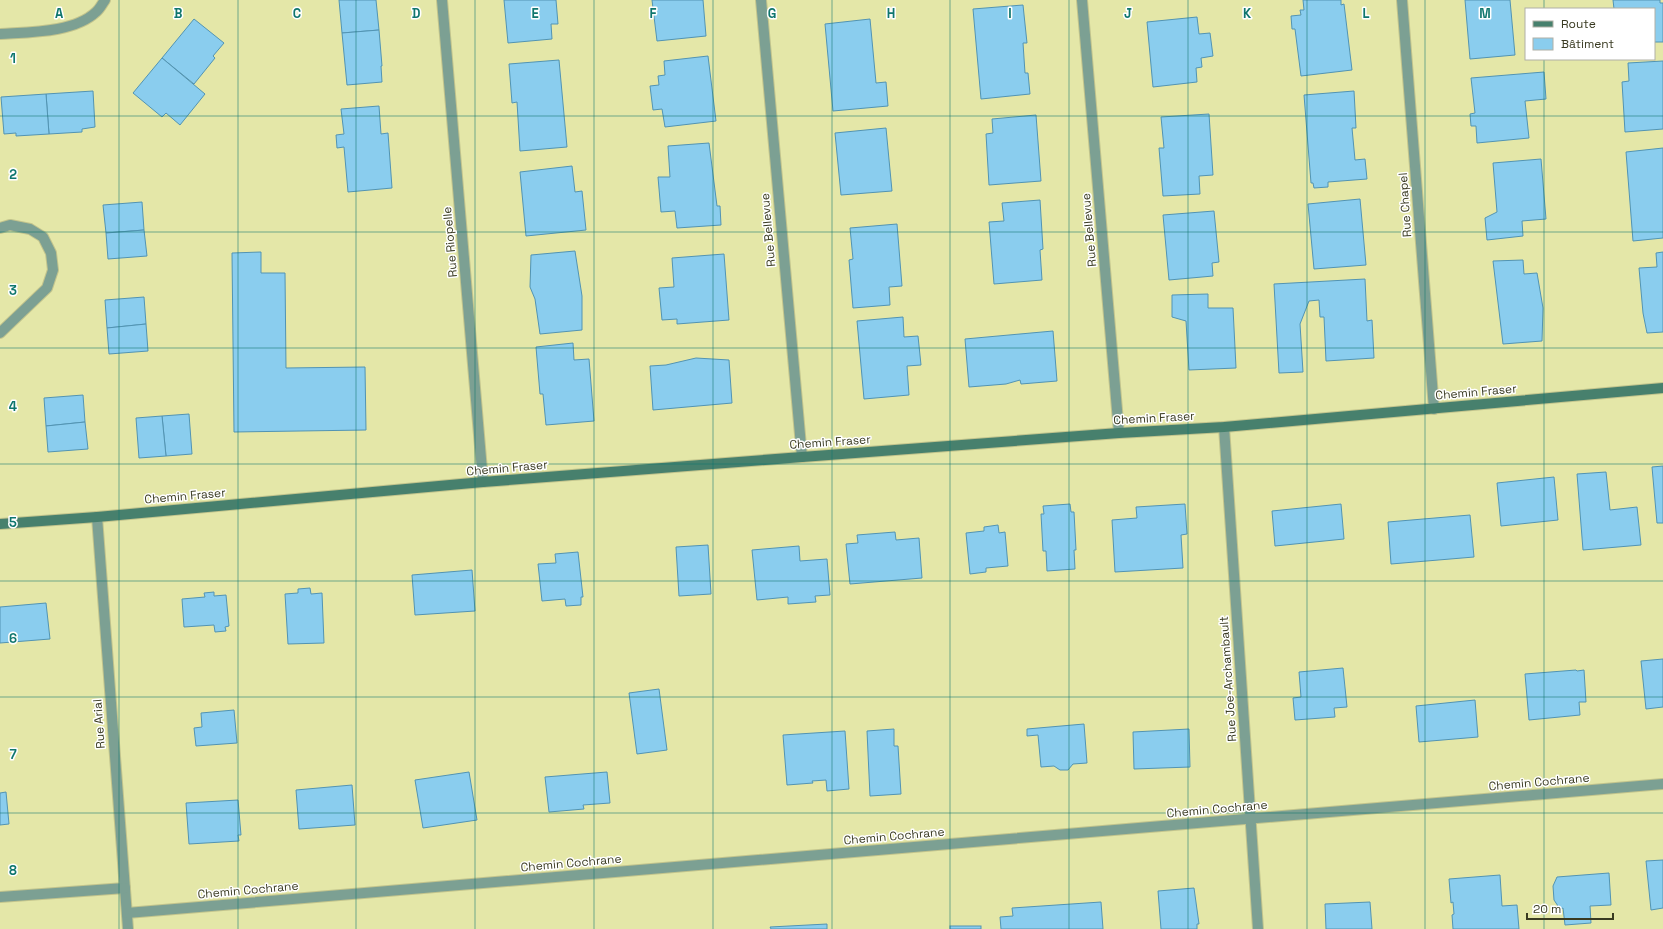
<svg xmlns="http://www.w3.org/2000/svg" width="1663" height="929" viewBox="0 0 1663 929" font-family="'Space Grotesk',sans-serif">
<rect width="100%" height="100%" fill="#e4e7a8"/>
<g fill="#8acdee" stroke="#5294b3">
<polygon points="339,0 376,0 379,30 342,33"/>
<polygon points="504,0 556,0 558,24 551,24 552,39 508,43"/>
<polygon points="652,0 703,0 706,36 657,41"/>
<polygon points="1303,0 1341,0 1341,5 1344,4 1352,70 1301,76 1295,29 1292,29 1291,16 1301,15 1300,10 1304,10"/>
<polygon points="1465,0 1510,0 1515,55 1470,59"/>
<polygon points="1613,0 1660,0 1660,3 1663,3 1663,42 1654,42 1654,9 1614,9"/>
<polygon points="1023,5 1027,43 1023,43 1025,73 1028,73 1030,94 981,99 973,9"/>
<polygon points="1197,17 1199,34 1210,33 1213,56 1201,58 1202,67 1196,68 1197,82 1153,87 1147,22"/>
<polygon points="194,19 224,43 213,56 215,58 194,84 162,58"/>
<polygon points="870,19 876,83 886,82 888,106 833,111 825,24"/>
<polygon points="379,30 382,66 381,66 382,82 347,85 342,33"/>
<polygon points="708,56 716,121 665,127 662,109 653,110 650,86 659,85 658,76 665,75 664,61"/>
<polygon points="162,58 205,94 180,125 166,113 162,117 133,93"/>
<polygon points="559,60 567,147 520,151 517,102 512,103 509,64"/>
<polygon points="1663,61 1663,129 1625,132 1622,82 1629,81 1628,63"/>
<polygon points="1544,72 1546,99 1525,101 1529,138 1477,143 1476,126 1471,126 1470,114 1475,113 1471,78"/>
<polygon points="93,91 95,127 82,129 82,132 49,134 46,94"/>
<polygon points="1354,91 1356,128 1352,128 1355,160 1365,159 1367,179 1328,182 1328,187 1314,188 1313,183 1311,183 1304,95"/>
<polygon points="46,94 49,134 16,136 16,133 4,134 1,97"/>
<polygon points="379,106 381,134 388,133 392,188 348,192 344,147 337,148 336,135 344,134 341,109"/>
<polygon points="1209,114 1213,175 1199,176 1200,194 1163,196 1159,148 1164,148 1161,117"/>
<polygon points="1036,115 1041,181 989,185 986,134 993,133 992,119"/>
<polygon points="886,128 892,191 841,195 835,133"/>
<polygon points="709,143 717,206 720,206 721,225 677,228 675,211 661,212 658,177 670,177 668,146"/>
<polygon points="1663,148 1663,238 1633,241 1626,152"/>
<polygon points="1541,159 1546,219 1522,221 1523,236 1487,240 1485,218 1497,212 1493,163"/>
<polygon points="572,166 575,192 582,191 586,230 526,236 520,172"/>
<polygon points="1360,199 1366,265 1314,269 1308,204"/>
<polygon points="1040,200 1043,249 1040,250 1042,280 994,284 989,222 1004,221 1002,203"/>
<polygon points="142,202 144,230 106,233 103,205"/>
<polygon points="1214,211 1219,262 1212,263 1213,276 1169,280 1163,215"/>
<polygon points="897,224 902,286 889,287 890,305 853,308 849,260 853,259 850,228"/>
<polygon points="144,230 147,256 108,259 106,233"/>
<polygon points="575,251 582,296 582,330 540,334 535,299 530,287 531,255"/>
<polygon points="261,252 261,273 285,273 286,368 365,367 366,430 234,432 232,253"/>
<polygon points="1663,252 1663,332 1647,333 1643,313 1639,268 1657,267 1656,253"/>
<polygon points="724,254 729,320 677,324 677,319 662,320 659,288 674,287 672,258"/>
<polygon points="1523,260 1524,274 1537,273 1543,308 1542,341 1503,344 1493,261"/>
<polygon points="1365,279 1367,321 1372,320 1374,358 1326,361 1324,317 1320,317 1319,300 1309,301 1300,324 1303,372 1279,373 1274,284"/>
<polygon points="1208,294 1208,308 1233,308 1236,368 1189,370 1186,321 1172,317 1172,295"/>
<polygon points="144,297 146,324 107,328 105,300"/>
<polygon points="903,317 904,337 918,336 921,365 907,366 909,395 864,399 857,321"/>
<polygon points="146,324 148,351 109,354 107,328"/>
<polygon points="1053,331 1057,381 1021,384 1020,380 1006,384 969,387 965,339"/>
<polygon points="573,343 574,360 589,359 594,421 546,425 543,394 540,394 536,347"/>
<polygon points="696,358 729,360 732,403 653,410 650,366 666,365"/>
<polygon points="83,395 85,422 46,426 44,398"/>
<polygon points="189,414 192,454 166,456 162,416"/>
<polygon points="162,416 166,456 139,458 136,418"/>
<polygon points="85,422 88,449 48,452 46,426"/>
<polygon points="1663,466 1663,523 1657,523 1652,467"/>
<polygon points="1606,472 1610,510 1637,507 1641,545 1583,550 1577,474"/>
<polygon points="1554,477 1558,520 1501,526 1497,483"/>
<polygon points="1070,504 1071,512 1074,512 1076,550 1074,550 1075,569 1047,571 1046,551 1043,551 1041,514 1044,514 1043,506"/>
<polygon points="1185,504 1187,534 1181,535 1183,568 1115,572 1112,520 1137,518 1136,507"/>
<polygon points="1341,504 1344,539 1275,546 1272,511"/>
<polygon points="1470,515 1474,557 1391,564 1388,522"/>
<polygon points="998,525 999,533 1005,532 1008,566 986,568 986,572 970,574 966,533 984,531 984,527"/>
<polygon points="895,532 896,540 919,538 922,578 850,584 846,544 858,543 857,535"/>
<polygon points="708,545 711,594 679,596 676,547"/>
<polygon points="799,546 800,561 827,559 830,595 815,596 816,602 788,604 788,597 757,600 752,550"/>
<polygon points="578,552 583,597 581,597 581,605 566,606 565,599 542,601 538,564 556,563 555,554"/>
<polygon points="472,570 475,611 415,615 412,575"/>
<polygon points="310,588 311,594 322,593 324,643 288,644 285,594 298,593 298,589"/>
<polygon points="214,592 214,596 226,595 229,626 225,627 226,631 215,632 214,625 184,627 182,599 205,597 204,593"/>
<polygon points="46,603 50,639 0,643 0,607"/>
<polygon points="1663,659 1663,707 1646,709 1641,661"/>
<polygon points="1343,668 1347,707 1334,708 1335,717 1295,720 1293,698 1301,697 1299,672"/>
<polygon points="1576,670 1577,671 1584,670 1586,702 1579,702 1580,715 1529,720 1525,674"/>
<polygon points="659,689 667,750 637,754 629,693"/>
<polygon points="1475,700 1478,737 1419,742 1416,706"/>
<polygon points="234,710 237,743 196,746 194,728 202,727 201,713"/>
<polygon points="1084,724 1087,763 1073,764 1068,770 1060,770 1054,766 1041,767 1038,735 1027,736 1027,729"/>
<polygon points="894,729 894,746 898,746 901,794 870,796 867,731"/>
<polygon points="1189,729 1190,767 1134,769 1133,732"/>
<polygon points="845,731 849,789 827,791 826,780 812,781 813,783 787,785 783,735"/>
<polygon points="469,772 477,820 423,828 415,780"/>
<polygon points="607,772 610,803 583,805 584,809 549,812 545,777"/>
<polygon points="352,785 355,825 299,829 296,790"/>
<polygon points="6,792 9,824 0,825 0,793"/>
<polygon points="238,800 241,835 238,835 239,841 189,844 186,803"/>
<polygon points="1663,860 1663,908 1651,910 1646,861"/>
<polygon points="1609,873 1611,905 1590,906 1591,923 1565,925 1563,908 1560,909 1554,900 1553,886 1557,877"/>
<polygon points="1500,875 1502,906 1517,905 1519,929 1453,929 1452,915 1454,914 1453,902 1451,903 1449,879"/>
<polygon points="1194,888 1199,924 1197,924 1197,929 1161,929 1158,891"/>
<polygon points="1101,902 1103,929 1001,929 1000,917 1013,916 1012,908"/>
<polygon points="1370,902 1372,929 1326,929 1325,904"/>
<polygon points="827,924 827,929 771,929 770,927"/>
<rect x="950" y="926" width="31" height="3"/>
</g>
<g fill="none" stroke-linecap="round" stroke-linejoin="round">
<defs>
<g id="street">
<polyline points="442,0 483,482"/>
<polyline points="761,0 802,457"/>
<polyline points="1082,0 1119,433"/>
<polyline points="1402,0 1434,409"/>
<path d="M0,34C28,32 74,33 96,12C100,9 102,4 105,0"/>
<polyline points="0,228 10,225 30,229 43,237 51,253 53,270 47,288 0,333"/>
<polyline points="1224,427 1258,929"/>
<polyline points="97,517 128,929"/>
<polyline points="0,897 125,888"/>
<polyline points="127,913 1663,784"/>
</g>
<polyline id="secondary" points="0,524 97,517 483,482 802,457 1119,433 1224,427 1663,388"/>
</defs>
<use href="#street" stroke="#c2c48d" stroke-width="12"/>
<use href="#secondary" stroke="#c2c48d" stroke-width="12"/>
<use href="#street" stroke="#7ca093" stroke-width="10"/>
<use href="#secondary" stroke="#47806d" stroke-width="10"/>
</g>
<path fill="none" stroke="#0f766e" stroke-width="1" stroke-opacity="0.55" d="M119,0V929M238,0V929M356,0V929M475,0V929M594,0V929M713,0V929M832,0V929M950,0V929M1069,0V929M1188,0V929M1307,0V929M1425,0V929M1544,0V9M1544,59V929M0,116H1663M0,232H1663M0,348H1663M0,464H1663M0,581H1663M0,697H1663M0,813H1663"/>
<g text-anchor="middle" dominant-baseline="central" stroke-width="3" stroke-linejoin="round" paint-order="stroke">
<g font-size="12" fill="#393a21" stroke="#fff">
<text transform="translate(1405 205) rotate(-94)">Rue Chapel</text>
<text transform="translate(768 230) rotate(-95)">Rue Bellevue</text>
<text transform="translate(1089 230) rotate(-95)">Rue Bellevue</text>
<text transform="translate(450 242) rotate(-95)">Rue Riopelle</text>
<text transform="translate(1476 392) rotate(-5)">Chemin Fraser</text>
<text transform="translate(1154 418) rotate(-3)">Chemin Fraser</text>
<text transform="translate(830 442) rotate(-4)">Chemin Fraser</text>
<text transform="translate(507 468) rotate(-5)">Chemin Fraser</text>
<text transform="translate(185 496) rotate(-5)">Chemin Fraser</text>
<text transform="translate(1228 679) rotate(-94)">Rue Joe-Archambault</text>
<text transform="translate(99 724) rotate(-94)">Rue Arial</text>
<text transform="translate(1539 782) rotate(-5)">Chemin Cochrane</text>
<text transform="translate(1217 809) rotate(-5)">Chemin Cochrane</text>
<text transform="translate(894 836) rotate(-5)">Chemin Cochrane</text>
<text transform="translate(571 863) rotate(-5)">Chemin Cochrane</text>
<text transform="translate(248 890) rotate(-5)">Chemin Cochrane</text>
</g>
</g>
<g font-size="13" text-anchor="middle" font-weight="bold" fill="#0f766e" stroke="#fff" stroke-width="3" stroke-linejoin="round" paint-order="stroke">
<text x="59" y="18">A</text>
<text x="178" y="18">B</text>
<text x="297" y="18">C</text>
<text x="416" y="18">D</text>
<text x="535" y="18">E</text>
<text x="653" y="18">F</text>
<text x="772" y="18">G</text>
<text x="891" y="18">H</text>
<text x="1010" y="18">I</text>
<text x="1128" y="18">J</text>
<text x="1247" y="18">K</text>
<text x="1366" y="18">L</text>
<text x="1485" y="18">M</text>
<text x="13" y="63">1</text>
<text x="13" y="179">2</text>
<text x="13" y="295">3</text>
<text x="13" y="411">4</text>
<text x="13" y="527">5</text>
<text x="13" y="643">6</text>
<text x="13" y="759">7</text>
<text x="13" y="875">8</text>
</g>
<rect x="1525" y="8" width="130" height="52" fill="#ffffff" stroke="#b0b0a6"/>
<rect x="1533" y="21" width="20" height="6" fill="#47806d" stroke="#b0b0a6"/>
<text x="1561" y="28" font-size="12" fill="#393a21">Route</text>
<rect x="1533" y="38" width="20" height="12" fill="#8acdee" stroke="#b0b0a6"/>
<text x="1561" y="48" font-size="12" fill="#393a21">Bâtiment</text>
<path d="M1527 913v6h86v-6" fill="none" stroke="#393a21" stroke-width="2"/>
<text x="1533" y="913" font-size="12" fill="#393a21" stroke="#ffffff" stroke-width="3" paint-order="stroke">20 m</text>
</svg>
